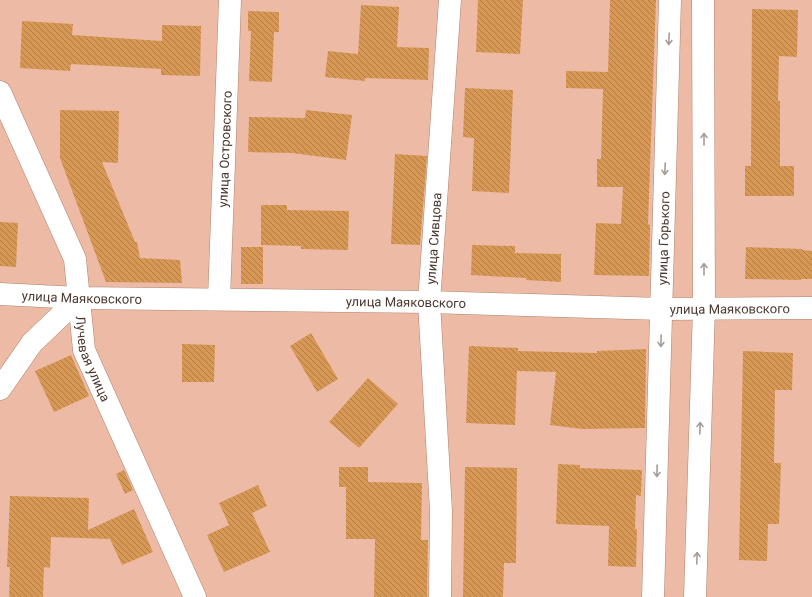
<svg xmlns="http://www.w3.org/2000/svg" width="812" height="597" viewBox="0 0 812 597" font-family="Roboto,sans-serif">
<defs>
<pattern id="building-back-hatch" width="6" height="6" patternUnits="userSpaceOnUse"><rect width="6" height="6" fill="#d79855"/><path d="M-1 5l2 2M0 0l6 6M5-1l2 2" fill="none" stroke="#b17d47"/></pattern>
</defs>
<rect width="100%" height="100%" fill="#edbba5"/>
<g fill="url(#building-back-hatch)">
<polygon points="478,0 523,0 520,54 476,52"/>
<polygon points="610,0 656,0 648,224 650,225 649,276 594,275 596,223 621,224 623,187 597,187 597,159 601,159 603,89 566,88 566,71 608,72"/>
<polygon points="361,5 399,7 397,47 429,48 428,80 365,78 365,81 325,77 328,51 358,54"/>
<polygon points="752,9 798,10 797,57 779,56 778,101 780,101 780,166 794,166 794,196 745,196 745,166 751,166"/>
<polygon points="248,11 279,12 279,32 274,32 272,82 249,81 251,31 248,31"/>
<polygon points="22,21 73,24 72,35 162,41 162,25 201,26 200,76 161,75 161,69 71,64 70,71 20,68"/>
<polygon points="465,88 513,90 509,193 472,191 474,138 463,137"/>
<polygon points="60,110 119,111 118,163 102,162 135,242 137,242 140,258 180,260 182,283 106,282 60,158"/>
<polygon points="306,110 352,115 346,160 292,153 248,152 249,117 305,118"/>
<polygon points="395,154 427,156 420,245 391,244"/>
<polygon points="261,205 287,205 287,210 349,211 348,250 301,249 301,246 261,245"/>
<polygon points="0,222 18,223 16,267 0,266"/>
<polygon points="472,245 515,246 515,253 561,254 561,282 526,280 526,278 471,275"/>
<rect x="241" y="247" width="22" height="37"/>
<polygon points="746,247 802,249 802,250 812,251 812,279 801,279 801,280 745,279"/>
<polygon points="311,333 338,379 317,392 290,346"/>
<polygon points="182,344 215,345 214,382 182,382"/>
<polygon points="469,346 518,348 518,351 597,353 597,351 646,349 645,428 582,429 550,425 556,372 517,371 515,425 466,423"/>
<polygon points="743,351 793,353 792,390 775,390 774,463 781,463 779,524 768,524 767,561 739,560"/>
<polygon points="71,355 89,396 54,412 35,371"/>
<polygon points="368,378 398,404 359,448 329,422"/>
<polygon points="558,464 580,465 580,468 642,470 641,496 636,495 635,529 637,529 636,567 608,566 609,526 556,524"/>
<polygon points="339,467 368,467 368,482 422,483 421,540 428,540 427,597 374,597 375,539 346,539 346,487 339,487"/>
<polygon points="465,467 517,468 516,563 504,563 503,597 463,597"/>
<polygon points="124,470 133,490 125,494 116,474"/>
<polygon points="258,485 267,506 252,513 270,552 224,572 207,535 229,525 219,503"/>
<polygon points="10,496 89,498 88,530 134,509 153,552 122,565 110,539 51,537 50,568 44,567 43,597 9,597 10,567 7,567"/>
</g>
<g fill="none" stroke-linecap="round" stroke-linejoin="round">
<defs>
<g id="minor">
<path id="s1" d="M0,92L75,259L84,350L195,597"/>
<path id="s2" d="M0,294L79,298L429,302L662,309L812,308"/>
<path id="s3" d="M219,299L230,0"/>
<polyline points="0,389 32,343 79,298"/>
<path id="s4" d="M440,597L441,511L429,302L450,0"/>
<path id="s5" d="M653,597L670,0"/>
<polyline points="695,597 704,308 703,0"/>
</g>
</defs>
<use href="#minor" stroke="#af816b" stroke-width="23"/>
<use href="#minor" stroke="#fff" stroke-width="22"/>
</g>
<defs><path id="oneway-shaft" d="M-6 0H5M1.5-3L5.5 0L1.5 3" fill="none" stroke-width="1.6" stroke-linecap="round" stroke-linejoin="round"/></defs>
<g stroke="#a69c97">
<use href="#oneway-shaft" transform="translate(669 39) rotate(92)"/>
<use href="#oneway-shaft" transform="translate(704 139) rotate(-90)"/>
<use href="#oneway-shaft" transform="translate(665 169) rotate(92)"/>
<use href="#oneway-shaft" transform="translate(704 269) rotate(-90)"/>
<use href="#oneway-shaft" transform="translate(661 341) rotate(92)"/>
<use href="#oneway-shaft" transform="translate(700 428) rotate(-88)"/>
<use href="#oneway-shaft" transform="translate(657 471) rotate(92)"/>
<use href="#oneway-shaft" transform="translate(697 558) rotate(-88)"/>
</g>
<g text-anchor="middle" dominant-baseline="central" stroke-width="4" stroke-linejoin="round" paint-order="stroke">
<g font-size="13" fill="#4c382f" stroke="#fac8b1">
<text stroke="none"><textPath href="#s3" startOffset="150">улица Островского</textPath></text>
<text stroke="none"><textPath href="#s4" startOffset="359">улица Сивцова</textPath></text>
<text stroke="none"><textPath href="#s5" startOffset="359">улица Горького</textPath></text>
<text stroke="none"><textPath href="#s2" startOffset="82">улица Маяковского</textPath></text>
<text stroke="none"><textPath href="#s2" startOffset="406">улица Маяковского</textPath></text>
<text stroke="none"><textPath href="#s2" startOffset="730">улица Маяковского</textPath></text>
<text stroke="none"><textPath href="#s1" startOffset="285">Лучевая улица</textPath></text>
</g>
</g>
</svg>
